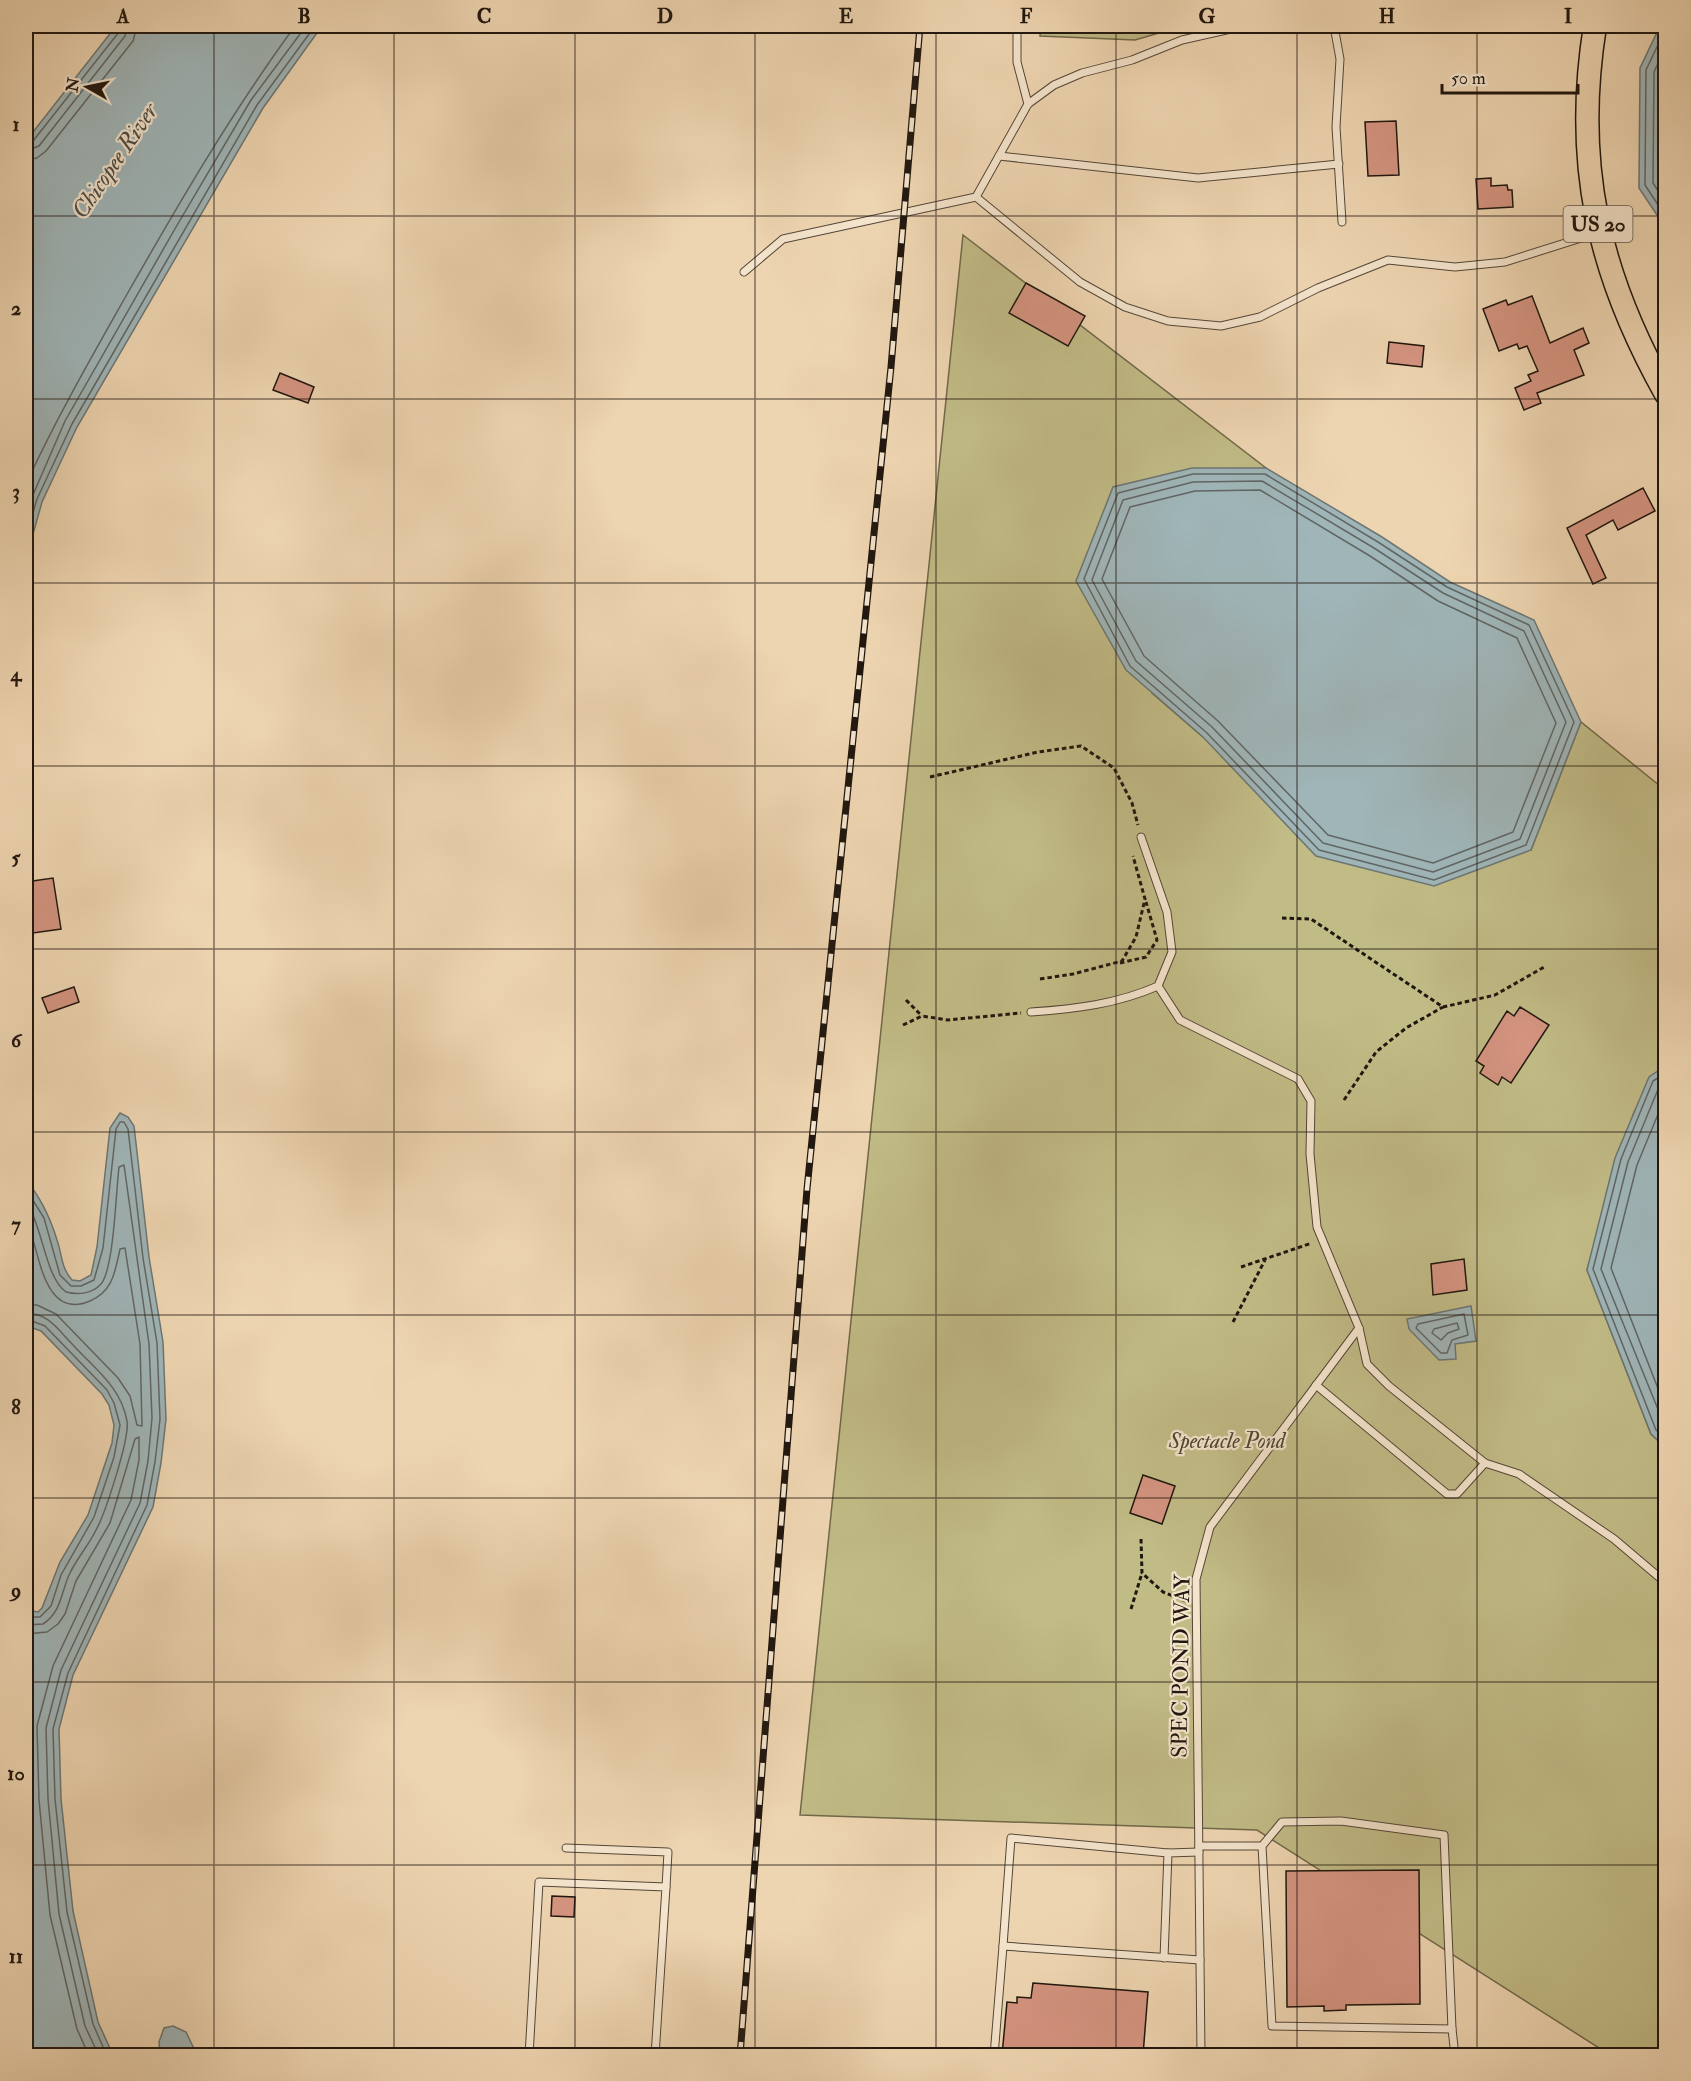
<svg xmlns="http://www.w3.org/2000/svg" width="1691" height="2081" viewBox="0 0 1691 2081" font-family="'IM FELL Double Pica',serif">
<rect width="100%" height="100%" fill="#eed5b1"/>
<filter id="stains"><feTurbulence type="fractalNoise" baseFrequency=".00333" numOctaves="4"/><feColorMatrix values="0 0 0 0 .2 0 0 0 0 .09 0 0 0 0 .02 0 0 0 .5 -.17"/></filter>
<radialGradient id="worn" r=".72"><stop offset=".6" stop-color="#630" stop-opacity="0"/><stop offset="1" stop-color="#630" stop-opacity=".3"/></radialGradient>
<g fill="#c1bb86" stroke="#70694a" stroke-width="1.5">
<polygon points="1041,26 1183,26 1135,40 1040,36"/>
<polygon points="963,235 1266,468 1114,487 1152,693 1203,737 1531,850 1581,722 1665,790 1665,1065 1634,1112 1587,1270 1651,1434 1665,1447 1665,2055 1610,2055 1257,1830 800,1815"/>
</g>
<g fill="#9fb5b8" stroke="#6c7674" stroke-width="1.5">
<polygon points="116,26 322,26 263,108 77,427 42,502 26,559 26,141"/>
<polygon points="1660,26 1666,26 1665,227 1639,188 1640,68"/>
<polygon points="1192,468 1266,468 1382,537 1450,582 1534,620 1581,722 1531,850 1434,886 1316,856 1203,737 1126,670 1076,581 1113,487"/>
<polygon points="1665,1066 1665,1447 1651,1434 1587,1270 1615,1158 1649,1077"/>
<path d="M120,1113L128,1117L134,1126L149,1257L163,1342L166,1419L161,1463L153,1507L73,1675L59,1729L61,1799L73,1911L98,2022L113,2055H26V1610L38,1612L42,1608L60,1562L88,1515L112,1443L114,1425L109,1405L102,1394L41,1331L30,1327L26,1329V1180C41,1198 50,1217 57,1240C62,1254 61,1268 72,1280L80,1281L91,1275L97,1247L110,1128Z"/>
<polygon points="1471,1306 1476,1341 1455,1344 1456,1359 1439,1360 1409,1329 1407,1319"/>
<polygon points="173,2026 186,2032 197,2055 160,2055 159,2042 164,2028"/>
</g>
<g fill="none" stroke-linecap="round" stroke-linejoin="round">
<g stroke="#606664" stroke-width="1.5">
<polyline points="1666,28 1646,70 1645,185 1666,217"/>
<polyline points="1666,46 1654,72 1653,183 1666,203"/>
<polyline points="1666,68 1663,74 1662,180 1666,187"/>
<polyline points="26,144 33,141 119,32 120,26"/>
<polyline points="26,151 39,146 125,36 128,26"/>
<polyline points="26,160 37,158 46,151 133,41 137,26"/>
<polygon points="1193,474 1265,474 1378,542 1447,587 1529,625 1574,722 1526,845 1434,880 1319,850 1207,733 1130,666 1084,579 1118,493"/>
<polygon points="1262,481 1374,548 1443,593 1524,631 1566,722 1520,839 1433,872 1323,843 1212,727 1136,661 1092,580 1123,500 1193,482"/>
<path d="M26,484C56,419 91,358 126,296C179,203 232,112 295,26"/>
<polygon points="1260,490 1370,556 1438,601 1517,638 1556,723 1513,832 1433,863 1328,835 1218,721 1144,656 1102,579 1130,507 1195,491"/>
<polyline points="26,511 65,421 176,227 251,100 306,26"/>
<polyline points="26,537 37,499 72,424 257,105 315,26"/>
<polyline points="1666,1073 1653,1081 1621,1159 1593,1269 1656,1430 1666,1439"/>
<polyline points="1666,1082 1659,1087 1628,1162 1601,1269 1666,1429"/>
<polyline points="1666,1095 1637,1165 1611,1268 1666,1409"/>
<polyline points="26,1189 44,1218 60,1275 71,1286 81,1286 94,1280 103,1248 116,1129 120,1122 124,1122 128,1129 143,1258 157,1343 160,1419 155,1462 147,1505 68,1673 53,1729 55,1799 67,1912 93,2024 107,2056"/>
<path d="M26,1201C43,1227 45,1277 66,1292C78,1295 92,1294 101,1284C114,1269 116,1190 119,1167L124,1165L149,1344L152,1418L148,1461L140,1503L61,1670L46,1728L48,1799L59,1914L85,2026L99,2056"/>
<path d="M26,1219C39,1244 41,1322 90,1301C113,1291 115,1272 120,1249L125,1248L140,1344L142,1426L137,1425L130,1396L118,1378L56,1314L37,1305H26"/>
<path d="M26,1314C47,1311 60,1332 73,1345C95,1369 121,1387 127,1421C130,1438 105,1514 96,1530C89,1545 77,1558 70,1573C61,1591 62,1612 43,1624L26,1625"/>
<polygon points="1464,1314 1468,1335 1452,1340 1447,1353 1441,1353 1416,1328 1418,1324"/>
<polyline points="26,1322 32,1321 45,1326 107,1390 114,1403 120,1425 114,1457 94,1517 61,1575 51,1606 40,1617 26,1617"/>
<polygon points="1457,1323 1459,1329 1448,1333 1441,1340 1432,1333 1434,1329"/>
<polyline points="26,1634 47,1632 58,1624 65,1614 76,1581 110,1523 135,1439 139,1437 139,1460 131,1500 53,1666 37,1726 39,1800 50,1915 77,2029 89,2056"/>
</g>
</g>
<g fill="#d49480" stroke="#20170f" stroke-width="1.5">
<polygon points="1396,121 1399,175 1368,176 1365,122"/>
<polygon points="1491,178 1491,186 1507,185 1508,190 1512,190 1513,207 1478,209 1476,179"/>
<polygon points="1026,283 1085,316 1068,346 1009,313"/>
<polygon points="1532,296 1550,343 1583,328 1589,343 1574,350 1584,375 1537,393 1541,403 1524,410 1515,388 1531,381 1528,375 1538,371 1527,346 1519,349 1517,344 1499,351 1483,309 1506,300 1508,305"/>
<polygon points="1389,342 1424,346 1422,367 1387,363"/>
<polygon points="280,373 314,387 308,403 273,390"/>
<polygon points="1643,488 1655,511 1618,530 1613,520 1586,535 1606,578 1593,584 1567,528"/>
<polygon points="53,878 61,929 26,934 26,882"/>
<polygon points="74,987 79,1002 48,1013 42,998"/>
<polygon points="1520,1007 1549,1025 1511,1083 1502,1077 1498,1085 1480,1073 1484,1066 1476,1061 1507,1011 1514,1016"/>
<polygon points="1464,1259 1467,1290 1433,1295 1431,1264"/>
<polygon points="1143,1475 1175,1486 1162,1524 1130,1513"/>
<polygon points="1419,1870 1420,2004 1346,2005 1346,2010 1324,2011 1324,2006 1287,2007 1286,1871"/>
<polygon points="552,1896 575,1897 574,1917 551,1916"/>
<polygon points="1033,1983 1148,1992 1143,2055 1002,2055 1007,2002 1017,2003 1017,1997 1031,1998"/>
</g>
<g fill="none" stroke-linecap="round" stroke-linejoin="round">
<defs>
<g id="lane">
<polyline points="1017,26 1017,62 1028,104"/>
<polyline points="1334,26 1340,59 1336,127 1342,222"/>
<polyline points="999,156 1198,178 1339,164"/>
<polyline points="976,197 1080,282 1125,307 1168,321 1221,326 1260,317 1318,288 1388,260 1455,267 1505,262 1597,233"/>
<polyline points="744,272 783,239 976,197 1028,104 1054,85 1082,73 1132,60 1182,40 1244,26"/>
<polyline points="1158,986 1180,1020 1298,1079 1311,1101 1310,1154 1317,1227 1359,1328 1367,1364 1389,1386 1485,1463 1519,1474 1614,1539 1666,1583"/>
<path d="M1031,1012C1075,1009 1117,1004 1158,986L1172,952L1167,912L1141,837"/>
<polyline points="1316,1385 1447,1494 1457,1494 1485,1463"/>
<polyline points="1199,1846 1262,1846 1272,2026 1452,2029 1444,1835 1341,1821 1282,1822 1262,1846"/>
<polyline points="566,1848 668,1852 666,1887"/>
<polyline points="1003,1946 1011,1838 1168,1853"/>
<polyline points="1164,1958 1168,1853 1199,1852"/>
<polyline points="1452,2029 1455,2056"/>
<polyline points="529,2056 539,1882 666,1887 655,2056"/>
<polyline points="994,2056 1003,1946 1200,1960"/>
<polyline points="1201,2056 1196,1579 1210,1527 1359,1328"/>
</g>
<path id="primary" d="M1595,26C1573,163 1598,273 1666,394"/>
</defs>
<use href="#lane" stroke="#544638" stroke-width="9"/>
<use href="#primary" stroke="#20170f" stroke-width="25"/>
<g stroke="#20170f" stroke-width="3" stroke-dasharray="4.5 3" stroke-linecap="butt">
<polyline points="930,777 1038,752 1081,746 1114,768 1132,803 1138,825"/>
<polyline points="1282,918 1311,919 1443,1007 1495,995 1546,966"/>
<polyline points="1120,963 1146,957 1157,940 1146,902"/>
<polyline points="1040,979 1073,974 1122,961 1136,937 1145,899 1133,856"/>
<polyline points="906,1000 922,1016"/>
<polyline points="903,1025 922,1016 948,1020 1021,1013"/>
<polyline points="1344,1100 1376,1052 1406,1028 1443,1007"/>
<polyline points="1241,1267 1312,1243"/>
<polyline points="1233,1322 1265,1260"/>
<polyline points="1141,1539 1142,1573 1163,1592 1186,1601"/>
<polyline points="1131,1609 1142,1573"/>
</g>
<use href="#lane" stroke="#f4e4cc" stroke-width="7"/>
<use href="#primary" stroke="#eed5b1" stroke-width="22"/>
<defs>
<polyline id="rail" points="740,2056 807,1189 891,367 920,26"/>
</defs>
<use href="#rail" stroke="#20170f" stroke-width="7"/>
<use href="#rail" stroke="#f4e4cc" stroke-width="4.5" stroke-dasharray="14" stroke-linecap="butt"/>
</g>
<path fill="none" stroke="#20170f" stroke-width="1.5" stroke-opacity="0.55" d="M214,26V2056M394,26V2056M575,26V2056M755,26V2056M936,26V2056M1116,26V2056M1297,26V2056M1477,26V2056M26,216H1666M26,399H1666M26,583H1666M26,766H1666M26,949H1666M26,1132H1666M26,1315H1666M26,1498H1666M26,1682H1666M26,1865H1666"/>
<g text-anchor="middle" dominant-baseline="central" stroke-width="4.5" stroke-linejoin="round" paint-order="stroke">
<rect fill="#f4e4cc" stroke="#605448" stroke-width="1.5" x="1563.5" y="206" width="69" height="36" rx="4.5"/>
<g font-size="21" font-weight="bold" fill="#20170f">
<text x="1598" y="224">US 20</text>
</g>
<g font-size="22" font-style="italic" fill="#504833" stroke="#f4e4cc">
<text x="1227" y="1441">Spectacle Pond</text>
</g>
<g font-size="22" fill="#20170f" stroke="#f4e4cc">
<text transform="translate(1181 1666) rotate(-89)">SPEC POND WAY</text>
</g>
<g font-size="24" font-style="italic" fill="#4c4e4a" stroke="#f4e4cc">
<text transform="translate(115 161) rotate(-56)">Chicopee River</text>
</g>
</g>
<rect width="1691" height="2081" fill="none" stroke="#eed5b1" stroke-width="66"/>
<g transform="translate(87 87) rotate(279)" stroke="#f4e4cc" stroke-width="4.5" paint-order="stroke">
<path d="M0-4.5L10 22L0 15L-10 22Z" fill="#20170f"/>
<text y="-9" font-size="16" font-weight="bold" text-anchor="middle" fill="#20170f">N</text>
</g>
<path d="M1442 84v9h136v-9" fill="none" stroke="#20170f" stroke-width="3"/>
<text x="1451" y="84" font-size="18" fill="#20170f" stroke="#f4e4cc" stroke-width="4.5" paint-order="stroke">50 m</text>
<rect x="33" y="33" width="1625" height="2015" fill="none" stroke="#20170f" stroke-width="2"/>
<g font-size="20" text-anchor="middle" font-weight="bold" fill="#20170f">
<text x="123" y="23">A</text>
<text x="304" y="23">B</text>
<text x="484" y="23">C</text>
<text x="665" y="23">D</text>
<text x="846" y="23">E</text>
<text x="1026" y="23">F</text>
<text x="1207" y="23">G</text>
<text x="1387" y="23">H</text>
<text x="1568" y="23">I</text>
<text x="16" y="131">1</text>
<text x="16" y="315">2</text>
<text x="16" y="498">3</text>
<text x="16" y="681">4</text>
<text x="16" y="864">5</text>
<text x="16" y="1047">6</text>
<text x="16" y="1231">7</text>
<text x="16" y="1414">8</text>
<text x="16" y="1597">9</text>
<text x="16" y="1780">10</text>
<text x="16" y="1963">11</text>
</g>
<rect width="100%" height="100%" filter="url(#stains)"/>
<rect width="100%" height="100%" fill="url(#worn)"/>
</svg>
